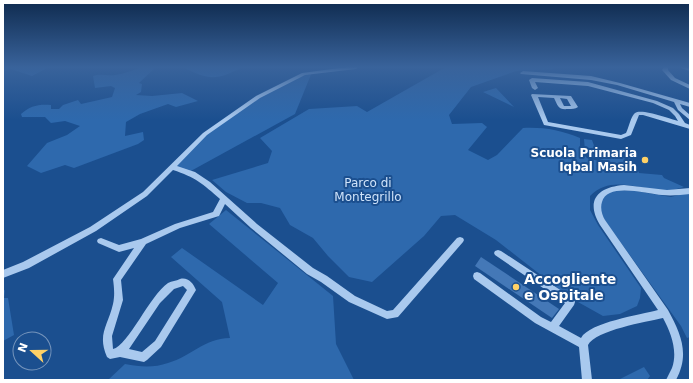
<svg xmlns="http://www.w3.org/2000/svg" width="693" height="383" viewBox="0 0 693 383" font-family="'DejaVu Sans',sans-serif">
<rect width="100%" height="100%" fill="#1b4f8f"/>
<g fill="#2e69ad">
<polygon points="3,67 49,67 32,76 11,69 3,71"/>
<path d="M142,67H156L139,83L142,84L141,92L136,95L152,96L182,93L198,101L176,107L168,104L140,114L126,122L125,136L143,132L144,140L138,144L74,168L65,165L41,173L27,166L47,143L67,135L80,126L65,121L51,123L45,117H22L21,114C30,106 38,104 51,105V109H59L63,105L78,100L81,104L112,97L115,88L111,86L95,88L93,76C99,73 107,76 115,75C124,74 133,70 142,67Z"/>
<path d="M183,67H243C218,80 209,81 183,67Z"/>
<path d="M446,67H550L555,69L516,71L471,87L449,115L452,124L482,123L487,127L468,150L488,160L497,155L523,128C543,127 561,130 580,138V151L587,158L614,165L631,172L615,163L591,157L585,151L584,139L592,140L597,154L632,158L639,173L662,175L664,178L684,187C679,188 674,190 668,190C643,192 612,173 590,196V210L598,225L641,288L640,298L637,306L620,314L603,316L569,297L496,240L455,215L441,216L424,236L372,282L349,277L328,256L313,238L290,225L280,208L261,203H247L226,192L212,180L268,163L272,151L260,138L309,109L357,106L367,112Z"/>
<polygon points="312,72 295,114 189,172 173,167 205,134 279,85"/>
<polygon points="496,88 514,107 483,92"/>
<path d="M615,190L636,191L671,197L690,192V337L687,338L681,326L603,218C598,203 599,196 615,190Z"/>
<path d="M226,210L333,296L336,344L354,380H108L125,364C140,367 154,368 168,363C192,356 203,339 230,338L222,302L171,257L182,248L263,305L278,283L209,224Z"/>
<polygon points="5,290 4,298 8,298 14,335 3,341 3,291"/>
<polygon points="644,367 650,376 647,380 618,380"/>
</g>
<polygon fill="#4478b7" points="481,257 559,309 552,318 475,266"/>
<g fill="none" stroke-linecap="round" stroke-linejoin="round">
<g fill="#a9c9ee" fill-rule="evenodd">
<path d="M347,67H359L356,69L305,75L260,98L207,135L177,166L195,172L210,182L257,224L313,268L327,276L355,296L387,311L393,310L457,238L460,237L463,238L464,240L463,242L398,317L387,319L349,302L321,282L307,274L251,228L225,204L219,216L180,228L146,244L121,280L123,300L112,336L113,349C128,346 150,295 168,283C172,281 176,281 180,279C188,277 193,283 196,290L161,347L147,360L144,362L120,357L110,359L107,357C97,334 108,326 113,304C115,295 114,287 113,279L134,248L119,252L98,243L97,241L98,239L101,238L119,245L141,239L175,224L213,212L220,199C203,184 195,177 173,170L147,196L96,231L29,268L3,278V270L23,262L90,227L143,192L203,133L256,96L302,73ZM183,286L187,290L155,341L142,352L129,349L160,303L174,289Z"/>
<polygon points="664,67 668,67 668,70 675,78 690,85 690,89 671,80 662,70"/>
<polygon points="680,67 690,67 690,71 681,68"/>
<polygon points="523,71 591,76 620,83 690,103 690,107 680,104 682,108 690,115 690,120 678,110 674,102 617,85 591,80 521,74 520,73"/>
<path d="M532,78L588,82L657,101L673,108L679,114L685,123L690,125V129L643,115H639L631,135L621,139L544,125L531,95L532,94L571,96L578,107C575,109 572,109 568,109C558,110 558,106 554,98L538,97L548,122L621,135L626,133C629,127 630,119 634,114C639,107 669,119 678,121L675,116L669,110L653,103L588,86L535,82L538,88L535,90L532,88L529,80ZM560,98L567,99L571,106H564Z"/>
<path d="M624,185L667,190L690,188V194C681,195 671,196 662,195C647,194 607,182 602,202C600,208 602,215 605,220L668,310C681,334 690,354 676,380H666C668,376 670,372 672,368C678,351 671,333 663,318C646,322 596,330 588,345L592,380H582L579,347L535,323L474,279L473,276L474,273L477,272L480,273L541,317L551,322L565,303L495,255L494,253L495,251L498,250L501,251L574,299L575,302L574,305L559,326L581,338C590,322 640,315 658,310L600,225C585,200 598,187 624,185Z"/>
</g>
</g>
<linearGradient id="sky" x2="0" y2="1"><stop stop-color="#0f2b4f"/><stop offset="0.56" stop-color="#39639b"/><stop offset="1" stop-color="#39639b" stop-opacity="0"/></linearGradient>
<rect width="693" height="120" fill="url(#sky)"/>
<g fill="#ffd166" stroke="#1b4f8f" stroke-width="1.5">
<circle cx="645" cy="160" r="4"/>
<circle cx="516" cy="287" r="4"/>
</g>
<g text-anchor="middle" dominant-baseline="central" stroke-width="4" stroke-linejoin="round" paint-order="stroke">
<g font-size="12" font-weight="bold" fill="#fff" stroke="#1b4f8f" text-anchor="end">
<text x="637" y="153">Scuola Primaria<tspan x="637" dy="14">Iqbal Masih</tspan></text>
</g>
<g font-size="12" fill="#cfe3fa" stroke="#1b4f8f">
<text x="368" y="183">Parco di<tspan x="368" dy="14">Montegrillo</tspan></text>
</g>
<g font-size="14" font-weight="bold" fill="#fff" stroke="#1b4f8f" text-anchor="start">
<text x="524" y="279">Accogliente<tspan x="524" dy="16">e Ospitale</tspan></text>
</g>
</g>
<rect width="693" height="383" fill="none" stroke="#ffffff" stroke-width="8"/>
<g transform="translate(32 351) rotate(291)"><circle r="19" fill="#1b4f8f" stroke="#7695bc"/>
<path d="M0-3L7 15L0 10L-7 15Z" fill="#ffd166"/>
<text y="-6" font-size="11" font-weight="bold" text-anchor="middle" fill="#ffffff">N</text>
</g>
</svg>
